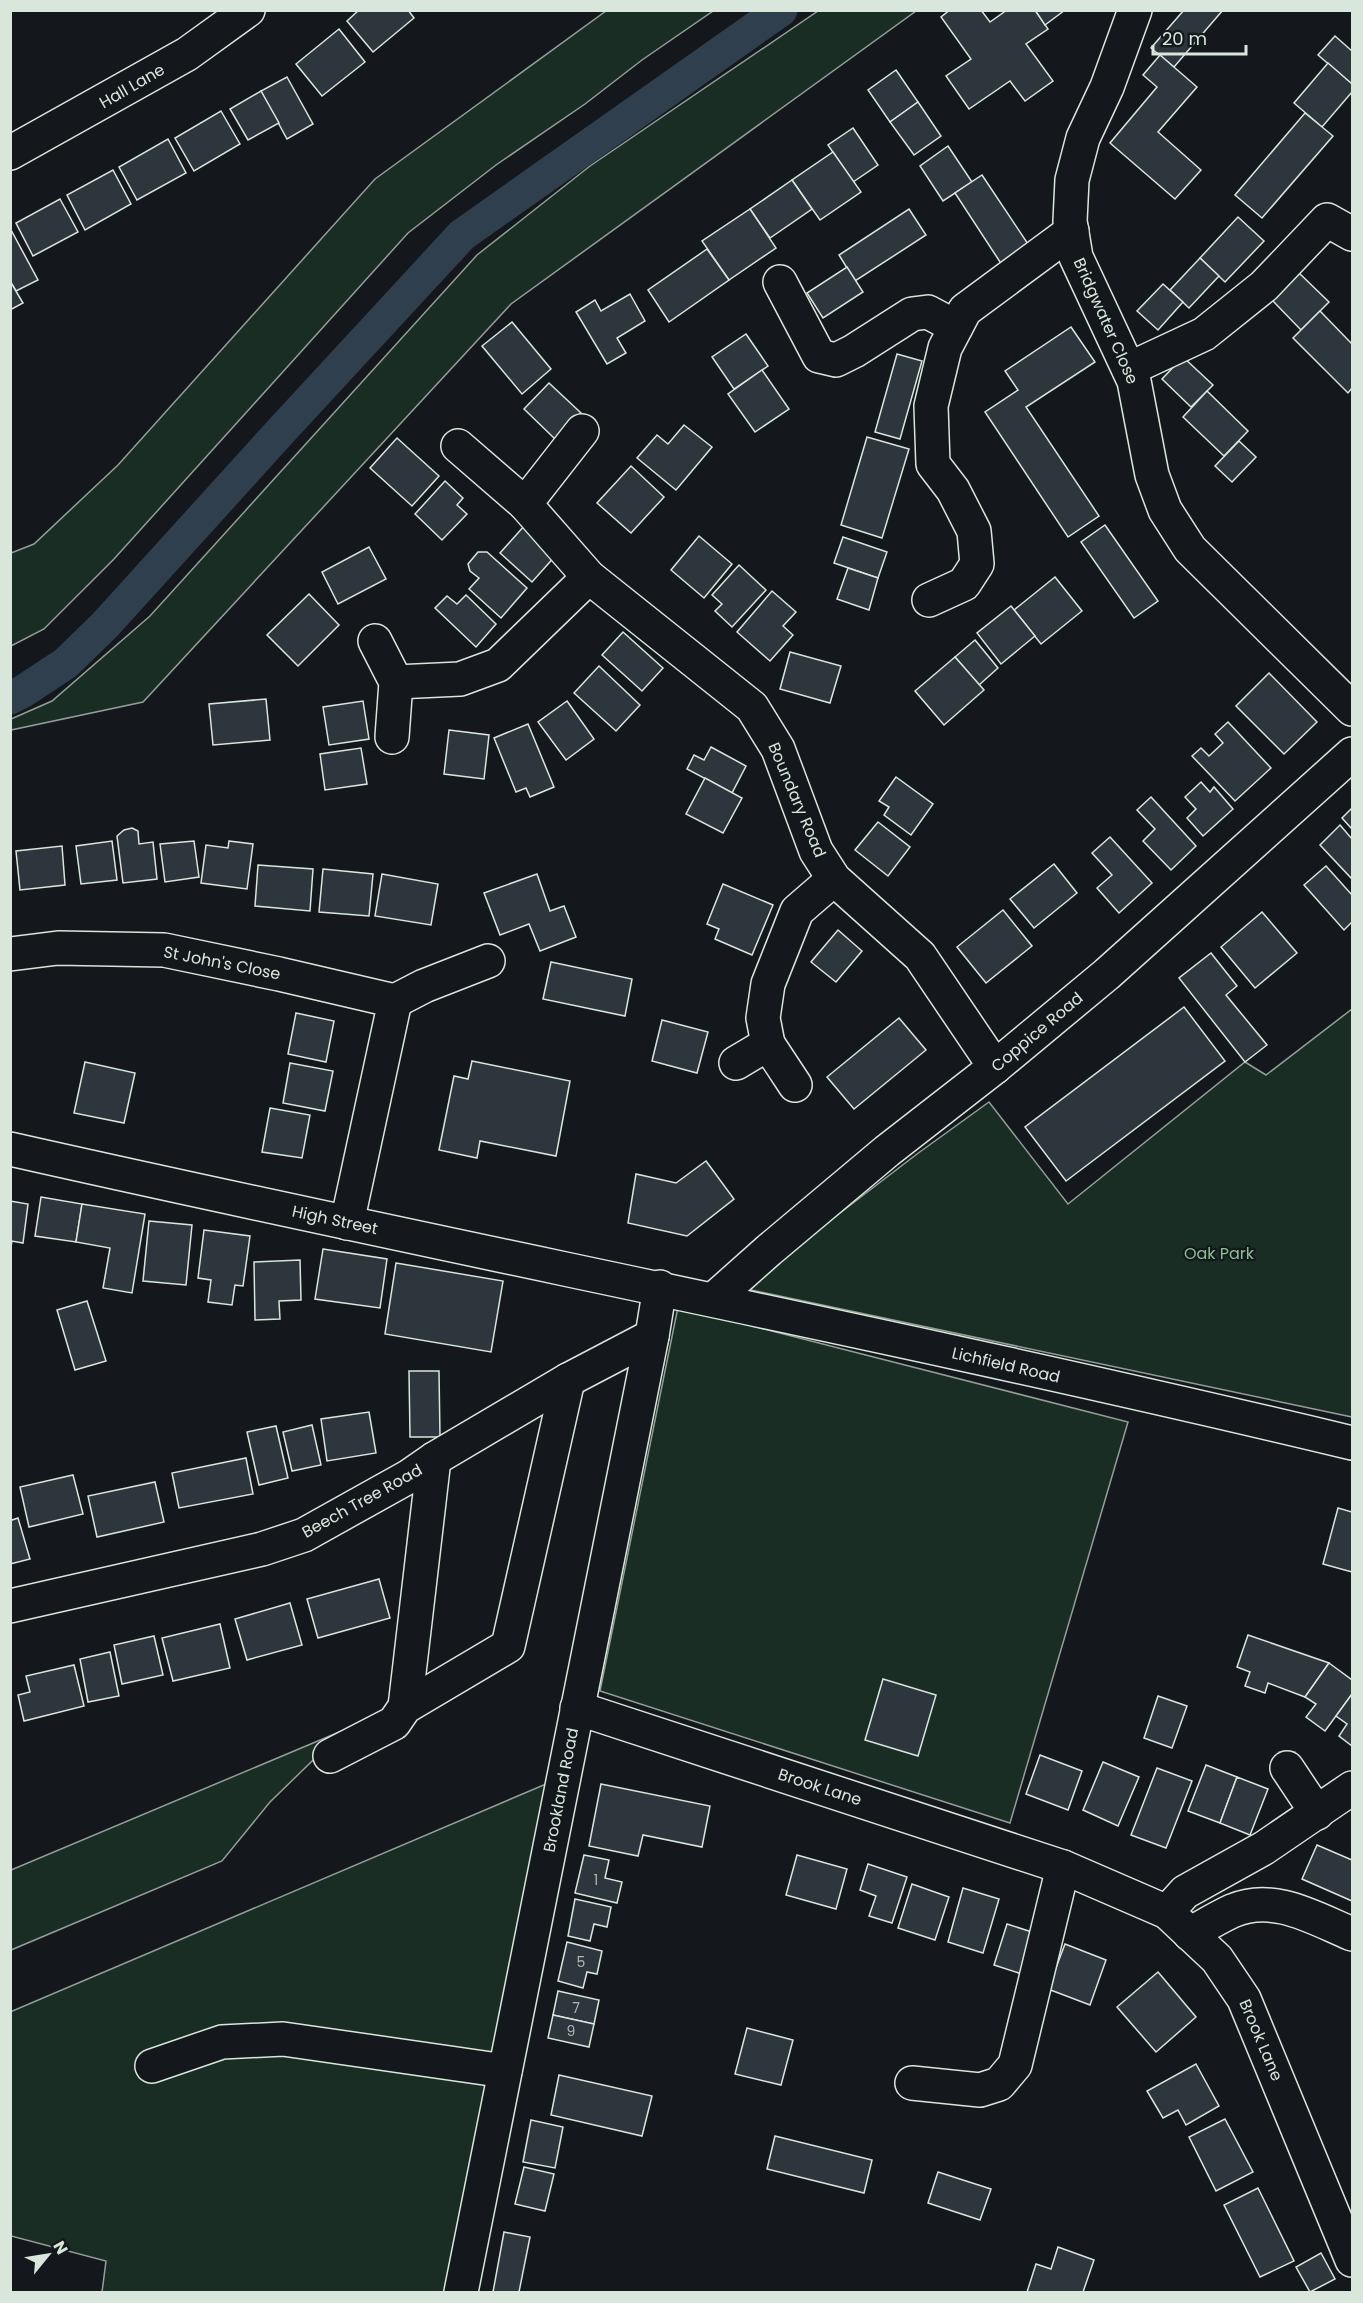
<svg xmlns="http://www.w3.org/2000/svg" width="1363" height="2303" viewBox="0 0 1363 2303" font-family="Poppins,sans-serif">
<rect width="100%" height="100%" fill="#14181c"/>
<g fill="#1a2d24" stroke="#939e99" stroke-width="1.5">
<polygon points="606,11 713,11 642,60 585,104 496,165 408,233 114,559 44,629 11,646 11,553 34,544 118,465 375,179"/>
<polygon points="818,11 916,11 511,304 143,702 11,730 11,719 52,701 150,616 477,255 590,166"/>
<polygon points="1352,1009 1352,1417 742,1288 917,1154 989,1102 1068,1204 1245,1062 1266,1075"/>
<polygon points="678,1307 1128,1422 1010,1823 600,1691"/>
<polygon points="344,1730 270,1802 222,1861 11,1950 11,1870"/>
<polygon points="546,1784 446,2292 102,2292 106,2261 11,2236 10,2012"/>
</g>
<g fill="none" stroke-linecap="round" stroke-linejoin="round">
<polyline stroke="#2f3f4d" stroke-width="33" points="10,698 22,692 66,663 105,625 280,432 462,235 781,10"/>
</g>
<g fill="#2c363c" stroke="#d8e6dc" stroke-width="1.5">
<polygon points="359,10 408,10 414,18 373,52 347,21"/>
<polygon points="950,10 981,10 990,22 1007,10 1035,10 1048,29 1026,44 1053,81 1025,101 1010,81 969,109 946,76 971,59 941,17"/>
<polygon points="1035,10 1065,10 1045,25"/>
<polygon points="1184,10 1223,10 1174,67 1151,48"/>
<polygon points="339,29 365,62 322,96 296,64"/>
<polygon points="1335,36 1352,51 1352,84 1318,55"/>
<polygon points="1160,55 1197,87 1158,132 1201,170 1175,199 1110,143 1157,87 1143,75"/>
<polygon points="1328,63 1352,84 1352,92 1322,127 1294,103"/>
<polygon points="896,70 918,102 890,122 868,90"/>
<polygon points="287,77 313,124 287,139 261,91"/>
<polygon points="261,91 279,123 248,140 230,109"/>
<polygon points="918,102 941,136 914,155 890,122"/>
<polygon points="221,111 240,144 194,171 175,138"/>
<polygon points="1305,113 1333,136 1262,218 1235,195"/>
<polygon points="853,128 878,165 853,182 828,145"/>
<polygon points="168,139 186,173 137,200 119,167"/>
<polygon points="948,146 972,182 943,201 920,166"/>
<polygon points="833,152 861,192 820,220 792,180"/>
<polygon points="113,170 131,204 85,230 67,195"/>
<polygon points="982,175 1030,247 1002,265 955,193"/>
<polygon points="792,180 812,209 770,238 750,209"/>
<polygon points="60,199 78,232 33,256 16,223"/>
<polygon points="750,209 776,248 729,280 702,241"/>
<polygon points="909,209 926,235 855,281 839,255"/>
<polygon points="1238,217 1264,241 1225,282 1200,258"/>
<polygon points="10,228 38,280 16,291 10,281"/>
<polygon points="707,249 729,280 669,322 648,290"/>
<polygon points="1200,258 1219,276 1189,308 1170,290"/>
<polygon points="847,267 863,292 823,318 807,293"/>
<polygon points="1298,272 1329,302 1301,330 1271,299"/>
<polygon points="10,281 23,303 10,310"/>
<polygon points="1163,284 1183,302 1158,330 1137,311"/>
<polygon points="630,294 645,321 617,338 626,353 607,364 576,312 595,300 601,311"/>
<polygon points="1320,311 1352,344 1352,388 1348,393 1293,338"/>
<polygon points="512,322 551,369 522,394 482,346"/>
<polygon points="1071,327 1095,362 1026,407 1099,516 1068,537 985,412 1018,390 1005,371"/>
<polygon points="746,334 768,366 734,389 712,357"/>
<polygon points="897,354 922,361 900,439 875,432"/>
<polygon points="1183,357 1213,385 1191,407 1162,379"/>
<polygon points="762,370 789,409 755,432 728,394"/>
<polygon points="549,383 581,413 555,439 524,409"/>
<polygon points="1207,391 1248,431 1224,456 1183,417"/>
<polygon points="684,425 712,447 676,490 637,458 657,435 668,444"/>
<polygon points="867,437 909,449 882,538 841,525"/>
<polygon points="397,438 439,476 412,506 370,468"/>
<polygon points="1239,441 1256,457 1232,482 1215,466"/>
<polygon points="631,466 664,497 631,533 597,503"/>
<polygon points="445,481 463,498 457,505 467,514 442,540 415,514"/>
<polygon points="525,525 557,554 532,582 500,553"/>
<polygon points="1105,525 1158,601 1134,618 1081,542"/>
<polygon points="699,536 732,564 704,598 671,570"/>
<polygon points="843,537 887,552 878,578 834,563"/>
<polygon points="369,547 386,579 338,604 322,572"/>
<polygon points="478,552 487,552 527,588 501,618 469,589 479,578 470,571 468,564"/>
<polygon points="739,565 766,590 732,627 715,611 722,604 712,595"/>
<polygon points="848,568 878,578 869,610 837,599"/>
<polygon points="1055,577 1082,611 1041,644 1014,610"/>
<polygon points="772,591 796,612 783,626 793,635 770,661 737,632"/>
<polygon points="309,594 339,625 298,666 267,635"/>
<polygon points="466,595 496,624 476,647 435,608 447,596 457,604"/>
<polygon points="1011,606 1035,636 1001,664 977,633"/>
<polygon points="623,632 663,668 642,691 602,655"/>
<polygon points="975,640 998,668 979,685 955,657"/>
<polygon points="790,652 841,666 830,703 780,689"/>
<polygon points="955,657 984,690 944,725 915,691"/>
<polygon points="599,666 640,705 616,731 574,693"/>
<polygon points="1269,673 1317,722 1284,754 1236,706"/>
<polygon points="266,699 270,740 213,745 209,704"/>
<polygon points="363,701 369,739 329,745 323,707"/>
<polygon points="567,701 594,739 566,760 538,722"/>
<polygon points="1228,722 1271,768 1235,801 1192,756 1201,748 1209,756 1223,743 1215,734"/>
<polygon points="528,724 554,787 530,797 526,788 516,792 494,738"/>
<polygon points="449,730 489,735 484,779 444,774"/>
<polygon points="711,747 746,766 732,793 687,769 694,755 704,760"/>
<polygon points="361,748 367,784 325,790 320,754"/>
<polygon points="896,777 933,804 911,835 884,815 889,807 879,801"/>
<polygon points="705,778 742,798 723,833 686,814"/>
<polygon points="1201,782 1210,792 1214,787 1233,809 1203,836 1187,818 1196,809 1185,797"/>
<polygon points="1151,797 1196,846 1171,870 1143,841 1155,829 1137,810"/>
<polygon points="1352,808 1352,829 1342,818"/>
<polygon points="878,822 910,847 888,876 855,850"/>
<polygon points="1340,825 1352,839 1352,879 1320,845"/>
<polygon points="132,828 138,831 139,844 153,842 157,879 123,883 117,836 124,830"/>
<polygon points="1110,837 1152,883 1119,913 1097,888 1112,875 1092,853"/>
<polygon points="112,841 117,880 81,884 76,846"/>
<polygon points="194,841 199,877 165,882 160,844"/>
<polygon points="229,841 253,844 247,889 201,883 206,845 228,848"/>
<polygon points="62,846 65,885 20,890 16,851"/>
<polygon points="1054,864 1077,893 1034,928 1010,899"/>
<polygon points="258,865 313,869 310,911 255,906"/>
<polygon points="1326,866 1352,895 1352,922 1344,930 1304,885"/>
<polygon points="323,869 373,874 369,916 319,912"/>
<polygon points="382,874 438,884 431,925 375,916"/>
<polygon points="537,874 550,911 564,906 576,937 540,951 529,924 500,935 484,893"/>
<polygon points="723,884 773,905 752,955 715,939 719,929 707,924"/>
<polygon points="1003,910 1032,946 986,983 957,947"/>
<polygon points="1262,912 1297,953 1255,988 1221,947"/>
<polygon points="838,930 862,951 836,982 811,962"/>
<polygon points="1211,953 1237,986 1226,995 1267,1045 1245,1062 1179,978"/>
<polygon points="551,962 632,979 625,1016 543,999"/>
<polygon points="1184,1007 1225,1061 1066,1181 1025,1127"/>
<polygon points="296,1013 334,1021 326,1062 288,1054"/>
<polygon points="899,1018 926,1050 854,1109 827,1077"/>
<polygon points="662,1020 708,1032 697,1073 652,1061"/>
<polygon points="472,1061 570,1081 556,1156 480,1141 477,1158 439,1150 454,1076 468,1079"/>
<polygon points="85,1062 135,1073 124,1123 74,1113"/>
<polygon points="290,1063 333,1071 325,1111 283,1103"/>
<polygon points="270,1108 310,1115 302,1158 262,1152"/>
<polygon points="706,1161 734,1199 687,1236 628,1223 636,1174 676,1183"/>
<polygon points="41,1197 82,1204 76,1242 35,1236"/>
<polygon points="10,1201 28,1204 23,1243 12,1241 10,1252"/>
<polygon points="82,1204 145,1214 132,1293 103,1288 110,1248 76,1242"/>
<polygon points="149,1221 192,1225 186,1285 143,1281"/>
<polygon points="204,1230 250,1236 243,1286 235,1285 232,1305 208,1302 211,1280 198,1278"/>
<polygon points="323,1249 387,1259 380,1308 315,1299"/>
<polygon points="300,1260 301,1300 279,1301 280,1319 255,1320 254,1262"/>
<polygon points="396,1263 503,1281 491,1352 385,1334"/>
<polygon points="87,1301 106,1361 75,1370 57,1310"/>
<polygon points="409,1371 439,1371 440,1437 410,1437"/>
<polygon points="369,1412 376,1453 327,1461 321,1419"/>
<polygon points="312,1425 321,1465 292,1471 283,1432"/>
<polygon points="276,1426 288,1478 259,1485 247,1432"/>
<polygon points="246,1458 253,1494 179,1508 172,1473"/>
<polygon points="73,1475 83,1514 29,1527 20,1487"/>
<polygon points="155,1482 164,1522 97,1537 88,1496"/>
<polygon points="1338,1508 1352,1512 1352,1572 1323,1564"/>
<polygon points="10,1516 12,1520 18,1518 30,1559 10,1564"/>
<polygon points="379,1579 390,1618 318,1638 307,1599"/>
<polygon points="290,1603 302,1645 247,1660 235,1619"/>
<polygon points="220,1624 230,1668 173,1681 162,1638"/>
<polygon points="1248,1635 1329,1663 1305,1697 1268,1683 1265,1693 1245,1686 1250,1672 1237,1667"/>
<polygon points="154,1636 163,1675 122,1684 114,1645"/>
<polygon points="110,1652 119,1696 88,1702 80,1659"/>
<polygon points="1329,1663 1352,1680 1352,1694 1325,1731 1306,1717 1316,1704 1305,1697"/>
<polygon points="74,1665 84,1706 24,1721 18,1695 30,1692 26,1676"/>
<polygon points="883,1679 936,1695 918,1756 865,1740"/>
<polygon points="1352,1694 1352,1746 1339,1736 1347,1724 1336,1716"/>
<polygon points="1158,1696 1187,1706 1172,1748 1144,1738"/>
<polygon points="1040,1755 1082,1771 1068,1810 1026,1794"/>
<polygon points="1103,1762 1139,1777 1118,1826 1083,1810"/>
<polygon points="1206,1765 1237,1777 1220,1823 1188,1811"/>
<polygon points="1157,1768 1192,1781 1166,1848 1131,1835"/>
<polygon points="1237,1777 1268,1789 1250,1835 1220,1823"/>
<polygon points="601,1784 710,1806 702,1847 643,1835 638,1856 589,1846"/>
<polygon points="1317,1845 1352,1860 1352,1901 1302,1879"/>
<polygon points="584,1855 609,1860 605,1878 622,1882 617,1903 575,1893"/>
<polygon points="797,1855 847,1869 836,1909 786,1895"/>
<polygon points="868,1864 907,1877 892,1923 869,1916 876,1896 860,1890"/>
<polygon points="912,1884 949,1897 935,1940 898,1928"/>
<polygon points="963,1888 999,1899 983,1953 948,1942"/>
<polygon points="575,1899 611,1907 607,1927 594,1924 590,1941 568,1936"/>
<polygon points="1007,1924 1038,1934 1025,1975 994,1965"/>
<polygon points="567,1942 602,1951 597,1974 587,1972 583,1988 558,1981"/>
<polygon points="1065,1944 1106,1960 1090,2005 1048,1989"/>
<polygon points="1158,1972 1196,2017 1156,2052 1117,2007"/>
<polygon points="558,1991 599,2000 594,2024 553,2015"/>
<polygon points="553,2015 594,2024 589,2047 548,2038"/>
<polygon points="747,2028 793,2040 781,2085 735,2074"/>
<polygon points="1196,2064 1219,2106 1186,2125 1178,2110 1163,2118 1147,2091"/>
<polygon points="559,2075 652,2096 642,2136 551,2115"/>
<polygon points="1225,2119 1253,2172 1216,2191 1189,2137"/>
<polygon points="531,2120 563,2127 555,2168 523,2162"/>
<polygon points="775,2136 872,2160 864,2193 767,2169"/>
<polygon points="524,2167 554,2174 545,2211 515,2204"/>
<polygon points="938,2172 991,2189 980,2220 928,2203"/>
<polygon points="1258,2188 1294,2261 1260,2277 1224,2205"/>
<polygon points="504,2232 530,2237 519,2292 493,2292"/>
<polygon points="1058,2247 1094,2260 1083,2292 1027,2292 1036,2264 1051,2269"/>
<polygon points="1321,2253 1335,2279 1310,2292 1296,2267"/>
</g>
<g fill="none" stroke-linecap="round" stroke-linejoin="round">
<defs>
<g id="minor">
<polyline points="1135,10 1107,87 1083,138 1072,180 1070,221 1076,257 1134,381 1152,475 1165,510 1190,549 1352,709"/>
<polyline points="10,153 187,54 248,10"/>
<polyline points="780,282 819,356 836,360 854,351 912,314 928,312 956,327"/>
<polyline points="1129,369 1204,334 1264,286 1327,220 1352,234"/>
<polyline points="458,446 525,504 589,577 752,707 778,749 816,851 834,879 920,956 995,1067"/>
<polyline points="525,504 582,431"/>
<polyline points="929,600 964,584 977,564 974,531 953,490 933,464 931,406 945,348 965,310 1072,231"/>
<polyline points="375,641 396,682 392,737"/>
<polyline points="396,682 460,679 498,665 589,577"/>
<polyline points="10,954 58,948 164,950 279,974 395,1001 347,1223"/>
<polyline points="395,1001 424,986 488,961"/>
<polyline points="768,1044 763,1018 768,984 797,911 834,879"/>
<polyline points="736,1063 768,1044 795,1085"/>
<polyline points="10,1606 262,1549 304,1535 408,1477 434,1459 568,1380 652,1336"/>
<polyline points="405,1707 434,1459"/>
<polyline points="577,1708 1063,1867 1167,1912 1217,1959 1244,1999 1352,2260"/>
<polyline points="330,1756 394,1723 405,1707 508,1646 568,1380"/>
<polyline points="1287,1768 1317,1813"/>
<polyline points="1167,1912 1185,1892 1264,1848 1352,1788"/>
<path d="M1190,1934C1204,1926 1217,1918 1232,1911C1274,1893 1314,1918 1352,1934"/>
<polyline points="152,2066 222,2042 283,2039 505,2071"/>
<polyline points="912,2083 980,2090 999,2084 1015,2065 1063,1867"/>
<polyline points="461,2292 652,1336 660,1287"/>
</g>
<polyline id="major" points="714,1299 769,1250 887,1151 995,1067 1107,974 1352,754"/>
<path id="highway" d="M10,1149C457,1250 907,1336 1352,1443"/>
</defs>
<use href="#minor" stroke="#d8e6dc" stroke-width="36"/>
<use href="#major" stroke="#d8e6dc" stroke-width="36"/>
<use href="#highway" stroke="#d8e6dc" stroke-width="36"/>
<use href="#minor" stroke="#14181c" stroke-width="33"/>
<use href="#major" stroke="#14181c" stroke-width="33"/>
<use href="#highway" stroke="#14181c" stroke-width="33"/>
</g>
<g text-anchor="middle" dominant-baseline="central" stroke-width="4.5" stroke-linejoin="round" paint-order="stroke">
<g font-size="14" fill="#adbab4">
<text x="596" y="1880">1</text>
<text x="581" y="1962">5</text>
<text x="576" y="2008">7</text>
<text x="571" y="2031">9</text>
</g>
<g font-size="16" fill="#d8e6dc" stroke="#14181c">
<text transform="translate(132 86) rotate(-30)">Hall Lane</text>
<text transform="translate(1106 321) rotate(66)">Bridgwater Close</text>
<text transform="translate(797 800) rotate(67)">Boundary Road</text>
<text transform="translate(222 963) rotate(11)">St John's Close</text>
<text transform="translate(1037 1032) rotate(-40)">Coppice Road</text>
<text transform="translate(335 1220) rotate(12)">High Street</text>
<text transform="translate(1006 1365) rotate(13)">Lichfield Road</text>
<text transform="translate(362 1501) rotate(-29)">Beech Tree Road</text>
<text transform="translate(820 1787) rotate(18)">Brook Lane</text>
<text transform="translate(561 1790) rotate(-79)">Brookland Road</text>
<text transform="translate(1261 2040) rotate(67)">Brook Lane</text>
</g>
<g font-size="16" fill="#8ac095" stroke="#14181c">
<text x="1219" y="1253">Oak Park</text>
</g>
</g>
<rect width="1363" height="2303" fill="none" stroke="#d8e6dc" stroke-width="24"/>
<g transform="translate(48 2255) rotate(60)" stroke="#14181c" stroke-width="4.5" paint-order="stroke">
<path d="M0-4.5L10 22L0 15L-10 22Z" fill="#d8e6dc"/>
<text y="-9" font-size="16" font-weight="bold" text-anchor="middle" fill="#d8e6dc">N</text>
</g>
<path d="M1153 45v9h93v-9" fill="none" stroke="#d8e6dc" stroke-width="3"/>
<text x="1162" y="45" font-size="18" fill="#d8e6dc" stroke="#14181c" stroke-width="4.5" paint-order="stroke">20 m</text>
</svg>
